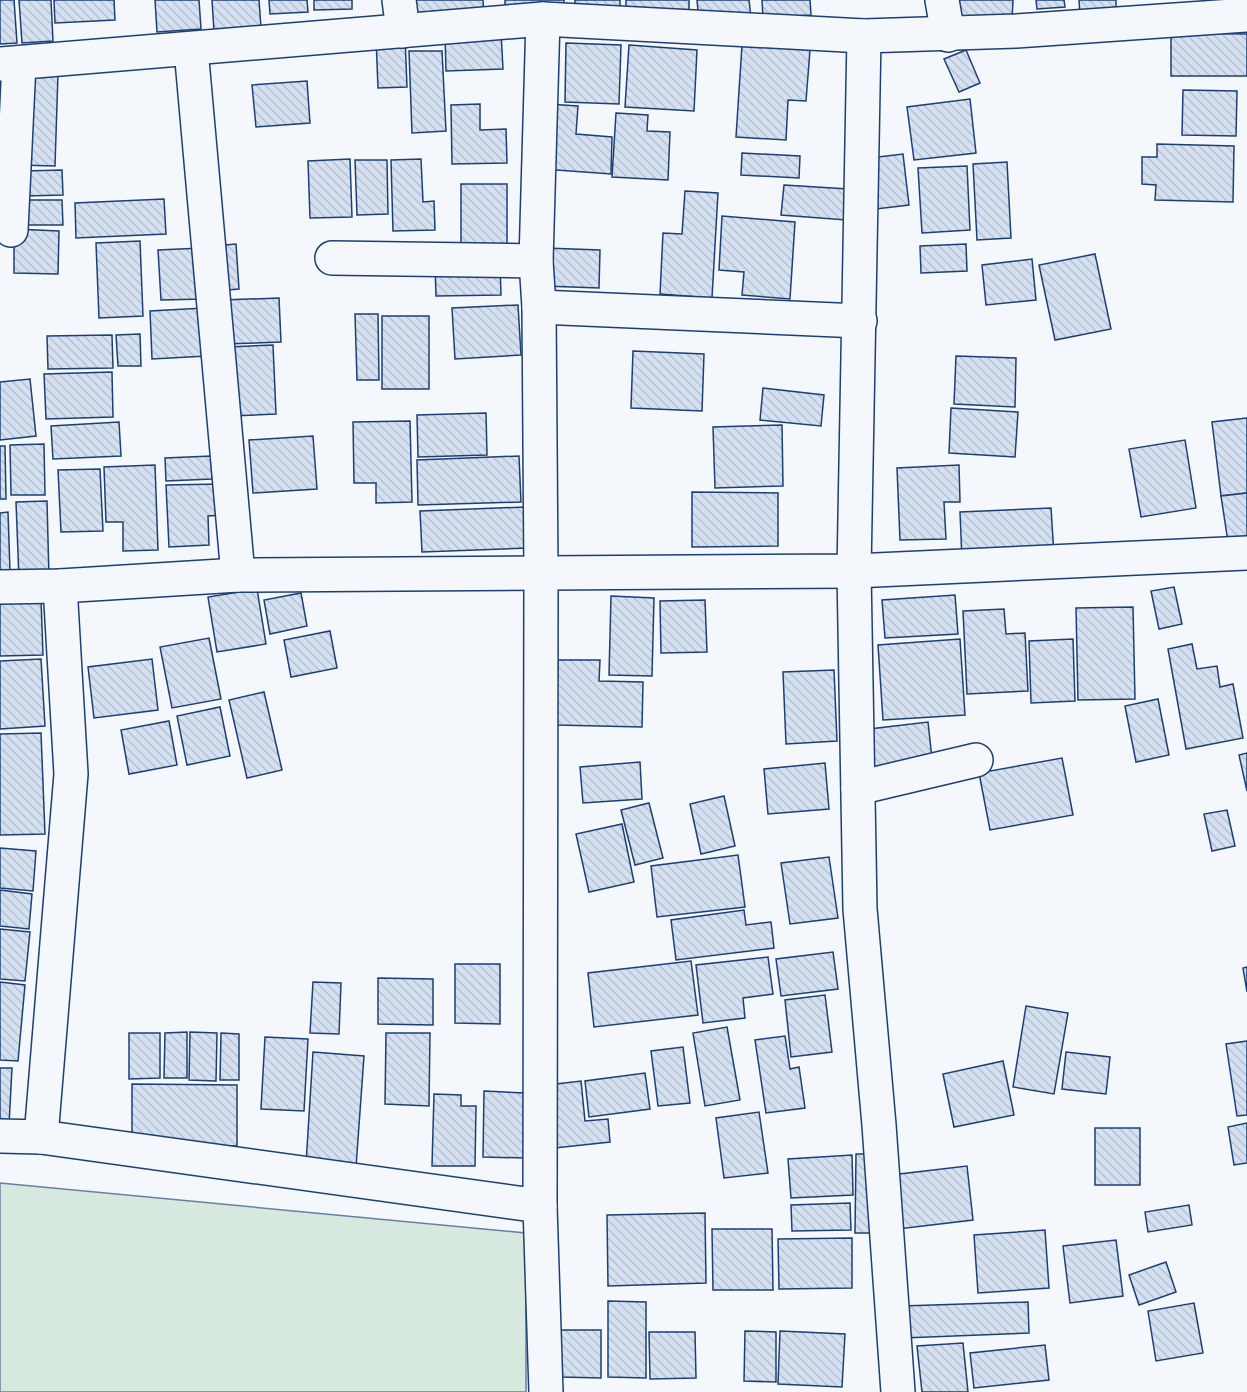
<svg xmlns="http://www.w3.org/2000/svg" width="1247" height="1392" viewBox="0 0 1247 1392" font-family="Roboto,sans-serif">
<defs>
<pattern id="building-back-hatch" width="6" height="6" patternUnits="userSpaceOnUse" patternTransform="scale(1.5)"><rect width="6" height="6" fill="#d5e0f0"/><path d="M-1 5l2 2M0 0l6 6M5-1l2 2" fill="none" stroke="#b6c1d1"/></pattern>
</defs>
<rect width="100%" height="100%" fill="#f4f7fb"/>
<polygon fill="#d7e8df" stroke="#687fa3" stroke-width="1.5" points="0,1183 526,1233 526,1392 0,1392"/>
<g fill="url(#building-back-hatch)" stroke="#1d3f73" stroke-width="1.5">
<polygon points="0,0 14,0 17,43 0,44"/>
<polygon points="19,0 51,0 53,41 22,43"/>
<polygon points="54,0 114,0 115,20 55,23"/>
<polygon points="155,0 199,0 201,29 157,32"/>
<polygon points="212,0 259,0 261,28 214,31"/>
<polygon points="269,0 307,0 308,12 270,14"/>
<polygon points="314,0 352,0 352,9 314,10"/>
<polygon points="408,0 483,0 484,16 409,20"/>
<polygon points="505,0 564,0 564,12 505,11"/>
<rect x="575" y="0" width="45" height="6"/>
<polygon points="626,0 689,0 689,14 626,11"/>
<polygon points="697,0 749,0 751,17 699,21"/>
<polygon points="762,0 810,0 811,15 763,18"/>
<polygon points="956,0 1013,0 1012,21 955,17"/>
<polygon points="1036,0 1064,0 1065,7 1037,9"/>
<polygon points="1079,0 1116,0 1116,12 1080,15"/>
<polygon points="501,32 503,69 446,71 445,34"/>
<polygon points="1171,33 1247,34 1247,76 1171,76"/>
<polygon points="405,37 407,87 378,88 376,38"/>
<polygon points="566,43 621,45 619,104 565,102"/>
<polygon points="629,45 697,50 694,111 625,107"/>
<polygon points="742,45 810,50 806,101 788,100 786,140 736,137"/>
<polygon points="966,50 980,83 959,92 944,59"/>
<polygon points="409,51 442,51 446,131 412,133"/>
<polygon points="21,72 58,73 55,166 19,165"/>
<polygon points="307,81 310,123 256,127 252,85"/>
<polygon points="1183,90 1237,91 1236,136 1182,135"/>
<polygon points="970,99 976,153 914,160 907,107"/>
<polygon points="480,104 480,130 506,129 507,163 452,164 451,105"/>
<polygon points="547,104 578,106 576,134 612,137 611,174 543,169"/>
<polygon points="616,113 648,115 647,131 670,132 668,180 612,177"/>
<polygon points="1157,144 1234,146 1233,202 1155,200 1156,185 1142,184 1142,157 1157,157"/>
<polygon points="742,153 800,156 799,178 741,175"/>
<polygon points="903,154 909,205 876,209 870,158"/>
<polygon points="350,159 352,217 310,218 308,161"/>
<polygon points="421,159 423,202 434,201 435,230 393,231 391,160"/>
<polygon points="355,160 387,160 388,214 357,215"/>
<polygon points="1007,162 1011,238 977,240 973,164"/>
<polygon points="967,166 970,230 922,233 918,168"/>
<polygon points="62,170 63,195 25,196 24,171"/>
<rect x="461" y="184" width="46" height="60"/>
<polygon points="784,185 848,189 846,220 781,215"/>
<polygon points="685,191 718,193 712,298 660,294 663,233 682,234"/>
<polygon points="164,199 166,234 76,238 75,203"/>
<polygon points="21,200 62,200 63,225 21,225"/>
<polygon points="722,216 795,222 790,299 742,295 744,272 719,270"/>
<polygon points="14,229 59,231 58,274 14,273"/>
<polygon points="140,241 143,316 99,318 96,243"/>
<polygon points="236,244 239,289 216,291 213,246"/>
<polygon points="966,244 967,271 921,273 920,246"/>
<polygon points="202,248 204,299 161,300 158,250"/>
<polygon points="545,248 600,250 599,288 544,286"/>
<polygon points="1095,254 1111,329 1055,340 1039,265"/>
<polygon points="1032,259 1036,300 986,305 982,265"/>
<polygon points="500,264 501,295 436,296 435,265"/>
<polygon points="279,298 281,342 224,344 222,300"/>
<polygon points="518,305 521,355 455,359 452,308"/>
<polygon points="204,308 207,356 152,359 150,311"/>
<polygon points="355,314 378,314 379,380 357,380"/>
<rect x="382" y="316" width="47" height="73"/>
<polygon points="140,334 141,366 118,366 116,335"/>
<polygon points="112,335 113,368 48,369 47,336"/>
<polygon points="273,345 276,414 232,416 228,347"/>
<polygon points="633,351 704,354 702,411 631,408"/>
<polygon points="956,356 1016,358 1015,407 954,404"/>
<polygon points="112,372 113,417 46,419 44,374"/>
<polygon points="30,379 36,436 0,440 0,382"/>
<polygon points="763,388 824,395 821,426 760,420"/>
<polygon points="951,408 1018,412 1015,457 949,453"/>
<polygon points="486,413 487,455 418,457 417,415"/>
<polygon points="1247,418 1247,493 1221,496 1212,422"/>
<polygon points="410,421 412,502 376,503 376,483 354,483 353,422"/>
<polygon points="119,422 121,456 53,459 51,426"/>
<polygon points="782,425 783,486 715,488 713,427"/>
<polygon points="313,436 317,489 253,493 249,440"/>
<polygon points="1185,440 1196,508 1141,517 1129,449"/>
<polygon points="44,444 45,495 11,495 10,445"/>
<polygon points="0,446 5,446 6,499 0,499"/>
<polygon points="211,456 212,479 166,481 165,458"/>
<polygon points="519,456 521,502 418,505 417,460"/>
<polygon points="155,465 158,550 123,551 123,522 106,522 104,467"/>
<polygon points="959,465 960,502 944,502 946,539 900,540 897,468"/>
<polygon points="100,469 103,531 61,532 58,470"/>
<polygon points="221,484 223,515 208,516 209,545 169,547 166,485"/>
<polygon points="692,492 778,493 778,546 692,547"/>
<polygon points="1247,493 1247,539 1228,542 1221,496"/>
<polygon points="47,501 49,578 19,579 16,502"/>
<polygon points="525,507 527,548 422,552 420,511"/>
<polygon points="1051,508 1054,555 962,560 960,512"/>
<polygon points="8,512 10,571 0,571 0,513"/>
<polygon points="1174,587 1182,624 1159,629 1151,591"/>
<polygon points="257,589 266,644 217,652 208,597"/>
<polygon points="301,593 307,626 270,634 264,600"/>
<polygon points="955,595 958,634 885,638 882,600"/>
<polygon points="611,596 654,598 652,676 609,675"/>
<polygon points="41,599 43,655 0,656 0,601"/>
<polygon points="705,600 707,652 661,653 660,601"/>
<polygon points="1133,607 1135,699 1078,700 1076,608"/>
<polygon points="1004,609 1006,634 1025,633 1028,691 967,694 963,611"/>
<polygon points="330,631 337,668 291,677 284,640"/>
<polygon points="209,638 221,699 172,708 160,647"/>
<polygon points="960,639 965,715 883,720 878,645"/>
<polygon points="1073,639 1075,701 1031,703 1029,641"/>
<polygon points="1192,644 1197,669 1217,666 1220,687 1233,684 1243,738 1186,749 1168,649"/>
<polygon points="41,659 45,726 0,729 0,661"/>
<polygon points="152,659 158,710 94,718 88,667"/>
<polygon points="558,660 600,660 599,681 643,682 642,727 556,725"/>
<polygon points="834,670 837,741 786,744 783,672"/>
<polygon points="264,692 282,770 247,778 229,700"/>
<polygon points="1158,699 1169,755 1136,762 1125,706"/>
<polygon points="220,707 230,756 187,765 177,716"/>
<polygon points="169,721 177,765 129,774 121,730"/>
<polygon points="928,722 933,768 866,775 861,730"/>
<polygon points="41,733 45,834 0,835 0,734"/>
<polygon points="1247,753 1247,791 1239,755"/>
<polygon points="1062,758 1073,815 990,830 979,773"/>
<polygon points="640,762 642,799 583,803 580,767"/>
<polygon points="825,763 829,809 768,814 764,769"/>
<polygon points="724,796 735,846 701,854 690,804"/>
<polygon points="649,803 663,858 635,865 621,810"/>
<polygon points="1227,810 1235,846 1212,851 1204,814"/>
<polygon points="622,824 634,882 589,892 576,834"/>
<polygon points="0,848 36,851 33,891 0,888"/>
<polygon points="738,855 745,907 657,917 651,866"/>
<polygon points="829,857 838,918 790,924 781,863"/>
<polygon points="0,890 32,894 29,929 0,926"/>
<polygon points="744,910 746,925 771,922 774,948 676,960 671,920"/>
<polygon points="0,929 30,932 25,981 0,979"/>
<polygon points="833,952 838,989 781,996 776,959"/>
<polygon points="768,957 773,994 743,998 745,1018 703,1023 696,965"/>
<polygon points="691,961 698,1015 594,1027 588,973"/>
<polygon points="455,964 500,964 500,1024 455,1023"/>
<polygon points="1247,967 1247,992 1243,968"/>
<polygon points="378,978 433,979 433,1025 378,1024"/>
<polygon points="0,982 25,985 18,1061 0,1060"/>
<polygon points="313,982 341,983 339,1034 310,1033"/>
<polygon points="825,995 832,1052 791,1057 785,1000"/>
<polygon points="1026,1006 1068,1013 1054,1094 1013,1087"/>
<polygon points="727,1027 740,1100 705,1106 693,1033"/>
<polygon points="187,1032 187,1078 164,1078 165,1033"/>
<polygon points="190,1032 217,1033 216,1081 189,1080"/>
<polygon points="129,1033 160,1033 160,1078 129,1079"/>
<polygon points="221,1033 239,1034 239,1080 220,1080"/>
<polygon points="386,1033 430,1033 429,1106 385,1104"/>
<polygon points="785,1036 790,1069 799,1067 805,1108 766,1113 755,1040"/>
<polygon points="265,1037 308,1039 304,1111 261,1109"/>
<polygon points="1247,1041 1247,1115 1237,1116 1226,1044"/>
<polygon points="683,1047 690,1103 658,1106 651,1051"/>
<polygon points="313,1052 364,1056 356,1167 306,1164"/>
<polygon points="1066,1052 1110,1057 1106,1094 1062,1089"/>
<polygon points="1003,1061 1014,1115 954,1127 943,1074"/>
<polygon points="0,1068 12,1068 9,1125 0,1124"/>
<polygon points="645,1073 650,1109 589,1117 585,1081"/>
<polygon points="581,1081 585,1121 608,1119 610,1142 555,1148 548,1085"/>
<polygon points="132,1084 237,1085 237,1146 132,1145"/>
<polygon points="484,1091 525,1093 524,1158 483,1157"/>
<polygon points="434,1094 461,1095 461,1106 476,1106 475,1166 432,1166"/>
<polygon points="759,1112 768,1173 724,1178 716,1118"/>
<polygon points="1247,1123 1247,1163 1234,1165 1228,1127"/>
<rect x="1095" y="1128" width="45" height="57"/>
<polygon points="856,1154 876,1154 876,1233 855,1233"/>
<polygon points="852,1155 853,1195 791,1198 788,1159"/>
<polygon points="967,1166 973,1220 898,1229 891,1175"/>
<polygon points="850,1203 851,1230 792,1231 791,1205"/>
<polygon points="1189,1205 1192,1225 1148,1232 1145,1212"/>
<polygon points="705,1213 706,1283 608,1286 607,1215"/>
<polygon points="712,1229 772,1229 773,1290 713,1290"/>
<polygon points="1045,1230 1049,1288 978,1293 974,1235"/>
<polygon points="852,1238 852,1288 779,1289 778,1239"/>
<polygon points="1116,1240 1123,1296 1070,1303 1063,1246"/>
<polygon points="1166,1262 1176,1292 1139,1305 1129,1275"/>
<polygon points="608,1301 646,1302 646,1378 608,1377"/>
<polygon points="1028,1302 1029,1333 903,1338 902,1306"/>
<polygon points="1194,1303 1203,1353 1156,1361 1148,1311"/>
<polygon points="561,1330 601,1330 601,1378 561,1377"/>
<polygon points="745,1331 776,1332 776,1382 744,1381"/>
<polygon points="780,1331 845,1334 842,1387 778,1384"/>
<polygon points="649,1332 695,1332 696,1378 650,1379"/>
<polygon points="963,1343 968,1392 922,1392 917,1346"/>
<polygon points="1045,1345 1049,1380 974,1388 970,1353"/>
</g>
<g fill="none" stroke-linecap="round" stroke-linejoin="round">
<defs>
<g id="street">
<polyline points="399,0 403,31"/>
<polyline points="942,0 948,35"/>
<polyline points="543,19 536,261 539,307 541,573 540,1206 546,1392"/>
<polyline points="864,36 854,571 860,909 879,1125 898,1392"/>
<polyline points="191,49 238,575"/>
<polyline points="0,64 543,19 864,36 1016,31 1247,15"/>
<polyline points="11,230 19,63"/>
<polyline points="332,258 536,261"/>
<polyline points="539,307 860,321"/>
<polyline points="0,587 60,586 238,575 854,571 1247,553"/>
<polyline points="858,788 976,760"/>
<polyline points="0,1136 41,1137 540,1206"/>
<polyline points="41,1137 71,774 60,586"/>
</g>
</defs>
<use href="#street" stroke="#1d3f73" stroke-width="36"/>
<use href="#street" stroke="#f4f7fb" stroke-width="33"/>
</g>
</svg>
